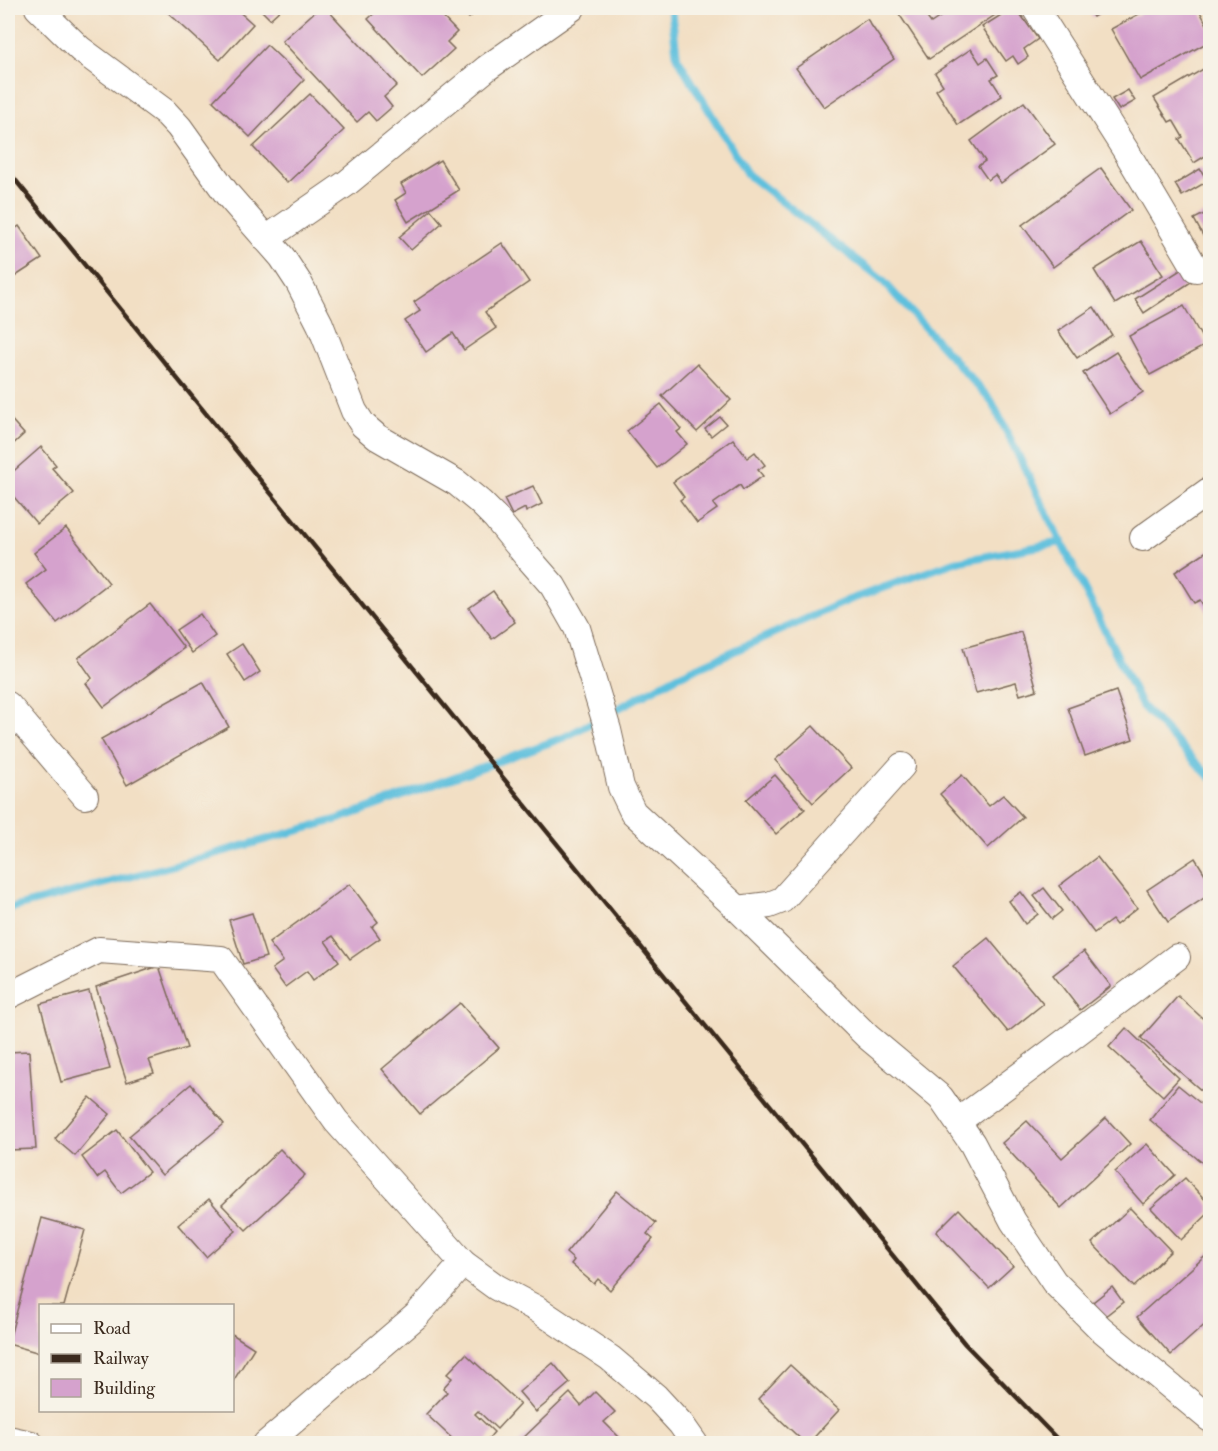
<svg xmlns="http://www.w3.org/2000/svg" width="1218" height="1451" viewBox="0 0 1218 1451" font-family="'IM FELL Double Pica',serif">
<rect width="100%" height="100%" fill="#f7f3e8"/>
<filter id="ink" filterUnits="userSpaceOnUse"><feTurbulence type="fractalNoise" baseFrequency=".0167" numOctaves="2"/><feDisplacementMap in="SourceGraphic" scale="12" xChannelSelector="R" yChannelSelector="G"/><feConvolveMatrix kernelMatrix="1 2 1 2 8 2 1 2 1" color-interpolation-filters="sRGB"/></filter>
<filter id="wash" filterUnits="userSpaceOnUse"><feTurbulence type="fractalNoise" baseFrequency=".008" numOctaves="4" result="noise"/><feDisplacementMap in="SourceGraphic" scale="24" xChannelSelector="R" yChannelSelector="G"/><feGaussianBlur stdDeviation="1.35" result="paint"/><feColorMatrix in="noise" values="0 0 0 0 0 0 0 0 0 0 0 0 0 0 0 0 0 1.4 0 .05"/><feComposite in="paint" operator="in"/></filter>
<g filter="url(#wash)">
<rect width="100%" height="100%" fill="#f2dfc4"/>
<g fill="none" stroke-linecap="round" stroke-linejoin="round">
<g stroke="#5fc0dd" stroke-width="8">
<polyline points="671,8 677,57 747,174 883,281 992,402 1142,706 1210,777"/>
<polyline points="8,909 182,863 339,819 565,737 678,676 849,600 955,562 1062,542"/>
</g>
</g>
<g id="blocks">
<g fill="#d5a2cd">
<polygon points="163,8 235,8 253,24 220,60"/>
<polygon points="259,8 282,8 270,19"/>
<polygon points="319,8 326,8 397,85 384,97 392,107 376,121 368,112 357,122 282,41"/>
<polygon points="380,8 434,8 457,32 447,42 454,49 422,78 368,19"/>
<polygon points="459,8 481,8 469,18"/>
<polygon points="909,8 937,8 925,15 931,23 946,13 943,8 994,8 998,13 929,59 899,14"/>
<polygon points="1012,8 1016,8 1038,39 1024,49 1028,57 1018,64 1013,56 1006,61 982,27"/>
<polygon points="1087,8 1108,8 1093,17"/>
<polygon points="1150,8 1198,8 1210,30 1210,41 1140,80 1111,29"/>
<polygon points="867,19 894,59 824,107 796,68"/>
<polygon points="267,45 304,80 250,137 213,101"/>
<polygon points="971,49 980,63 987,58 998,75 991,79 1002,96 958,125 936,90 943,85 935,73"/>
<polygon points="1210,65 1210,153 1194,163 1179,139 1183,137 1173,120 1169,122 1154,98"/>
<polygon points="1128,90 1135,101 1119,110 1112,99"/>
<polygon points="310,94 344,130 287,183 253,147"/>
<polygon points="1024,102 1055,144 1001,183 995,175 988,180 978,166 985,161 971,141"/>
<polygon points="440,160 459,190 408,222 395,200 406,193 401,184"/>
<polygon points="1101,168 1131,210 1053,267 1022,225"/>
<polygon points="1200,169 1208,181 1182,196 1175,184"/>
<polygon points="431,210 442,223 411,250 399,237"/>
<polygon points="1204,214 1210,225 1210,246 1209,247 1194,219"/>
<polygon points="19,226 42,259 8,281 8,234"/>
<polygon points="1141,241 1163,275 1115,304 1094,270"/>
<polygon points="502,243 529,282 485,312 496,328 464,350 453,333 426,352 405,321 420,311 414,302"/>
<polygon points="1182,269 1191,282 1144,313 1135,299"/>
<polygon points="1184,306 1206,345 1150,375 1129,336"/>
<polygon points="1094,307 1112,335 1077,358 1058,331"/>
<polygon points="1116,352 1143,392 1110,414 1083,373"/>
<polygon points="697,364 731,400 697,432 662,396"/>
<polygon points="661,404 681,429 677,432 687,444 657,468 627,431"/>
<polygon points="8,416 24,434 8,449"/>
<polygon points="720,417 726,424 711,436 705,429"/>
<polygon points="733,439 747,458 755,452 765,465 758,470 763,476 743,490 740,485 713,504 717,509 697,523 680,500 684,497 673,482"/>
<polygon points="41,447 56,465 52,468 74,493 37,524 8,490 8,476"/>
<polygon points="533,486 542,504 526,512 525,508 512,515 504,499"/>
<polygon points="66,528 109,583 57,623 26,584 46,569 34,553"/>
<polygon points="1210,549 1210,616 1200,600 1194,603 1175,572"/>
<polygon points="493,591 515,622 492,639 469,608"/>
<polygon points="150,604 184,648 104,707 86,683 92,678 78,658"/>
<polygon points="200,614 215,636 192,653 176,630"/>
<polygon points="1021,632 1037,690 1020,695 1016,682 976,693 963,648"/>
<polygon points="242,644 260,672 245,682 227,654"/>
<polygon points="203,682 229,727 127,785 101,739"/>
<polygon points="1116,691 1133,739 1085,756 1068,708"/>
<polygon points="813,726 851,768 813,803 775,760"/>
<polygon points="775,775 805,809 776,834 746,800"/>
<polygon points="962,775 989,806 1003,795 1023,817 988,848 940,794"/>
<polygon points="1097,857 1137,908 1116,925 1112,920 1094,933 1059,886"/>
<polygon points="1195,858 1210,882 1210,894 1168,922 1147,890"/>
<polygon points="350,884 378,922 372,927 380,938 350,959 333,936 325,941 339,961 313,980 307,971 285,987 272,969 283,961 269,943"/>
<polygon points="1044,888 1062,911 1052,919 1034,896"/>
<polygon points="1021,892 1038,914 1025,924 1009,901"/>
<polygon points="252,913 266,957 243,964 229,920"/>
<polygon points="988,938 1043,1004 1008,1032 953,966"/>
<polygon points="1084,951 1111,986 1080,1010 1053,975"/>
<polygon points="159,966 187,1048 149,1060 154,1073 127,1082 96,987"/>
<polygon points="89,991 110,1069 61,1082 40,1004"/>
<polygon points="1178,996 1210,1025 1210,1098 1141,1038"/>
<polygon points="460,1003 499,1048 420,1114 382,1069"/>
<polygon points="1126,1028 1179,1078 1163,1096 1109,1047"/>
<polygon points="29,1051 36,1149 8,1150 8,1052"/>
<polygon points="191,1084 224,1124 162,1175 129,1136"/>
<polygon points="1178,1085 1210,1111 1210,1169 1150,1120"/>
<polygon points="90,1097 110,1114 75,1156 55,1139"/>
<polygon points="1106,1118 1130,1144 1061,1208 1002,1143 1027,1121 1062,1158"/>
<polygon points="117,1130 149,1172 121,1193 105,1172 97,1178 82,1157"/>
<polygon points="1147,1144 1175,1175 1143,1204 1115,1172"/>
<polygon points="280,1149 305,1175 246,1230 222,1205"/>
<polygon points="1185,1178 1210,1205 1210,1212 1181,1240 1151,1208"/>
<polygon points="617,1191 656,1223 647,1234 653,1239 610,1290 598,1279 594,1284 571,1264 574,1260 566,1253"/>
<polygon points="209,1199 236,1231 206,1257 178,1225"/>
<polygon points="1130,1208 1171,1251 1134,1287 1092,1243"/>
<polygon points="959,1209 1013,1266 989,1288 936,1232"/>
<polygon points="42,1218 85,1230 64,1306 40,1306 40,1353 8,1344"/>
<polygon points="1210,1252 1210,1320 1171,1355 1137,1317"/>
<polygon points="1112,1287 1123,1302 1104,1317 1093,1302"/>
<polygon points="232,1334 254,1348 232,1383"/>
<polygon points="466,1354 520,1404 497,1429 478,1411 475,1414 494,1432 484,1444 458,1444 426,1414 447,1392 443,1388 452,1378 447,1374"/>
<polygon points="553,1363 570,1383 536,1412 519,1392"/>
<polygon points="790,1365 839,1410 808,1444 806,1444 758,1399"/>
<polygon points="595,1392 615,1412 604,1422 626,1444 517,1444 570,1393 581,1406"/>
</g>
</g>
</g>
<g filter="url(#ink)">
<use href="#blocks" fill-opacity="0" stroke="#7b6958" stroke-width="1.5"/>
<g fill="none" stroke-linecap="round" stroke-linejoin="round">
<defs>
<g id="minor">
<polyline points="38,8 80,49 165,112 179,127 227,194 282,257 299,283 320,324 354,411 363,425 377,437 457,483 480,502 495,517 525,554 553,586 577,628 608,730 621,787 633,812 738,909 868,1037 941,1098 972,1143 1013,1221 1054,1282 1100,1328 1210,1419"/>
<polyline points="1035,8 1126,151 1196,269"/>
<polyline points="266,239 347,183 487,68 572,8"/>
<polyline points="1143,538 1210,490"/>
<polyline points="8,705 85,796"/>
<polyline points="738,909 769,905 782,900 902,766"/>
<polyline points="8,996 99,950 221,959 336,1121 463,1263 496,1287 537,1309 610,1358 656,1397 681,1424 695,1444"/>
<path d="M958,1121C1032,1068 1104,1012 1177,957"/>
<polyline points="8,1439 31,1444"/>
<polyline points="266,1444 416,1316 463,1263"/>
</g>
</defs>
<use href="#minor" stroke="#7b6958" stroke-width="28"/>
<use href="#minor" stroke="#fff" stroke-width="26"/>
<polyline stroke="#3b2a1e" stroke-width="4.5" points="8,171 965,1344 1062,1444"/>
</g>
</g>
<rect width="1218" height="1451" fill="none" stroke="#f7f3e8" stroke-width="30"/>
<rect x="39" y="1304" width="195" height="108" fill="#f7f3e8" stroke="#aca397" stroke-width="1.5"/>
<rect x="51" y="1324" width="30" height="9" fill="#ffffff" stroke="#aca397" stroke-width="1.5"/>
<text x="93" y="1334" font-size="18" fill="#3b2a1e">Road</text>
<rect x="51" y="1354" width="30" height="9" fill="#3b2a1e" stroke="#aca397" stroke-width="1.5"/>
<text x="93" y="1364" font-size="18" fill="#3b2a1e">Railway</text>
<rect x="51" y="1379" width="30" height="18" fill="#d5a2cd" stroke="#aca397" stroke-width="1.5"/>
<text x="93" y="1394" font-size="18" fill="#3b2a1e">Building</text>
</svg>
